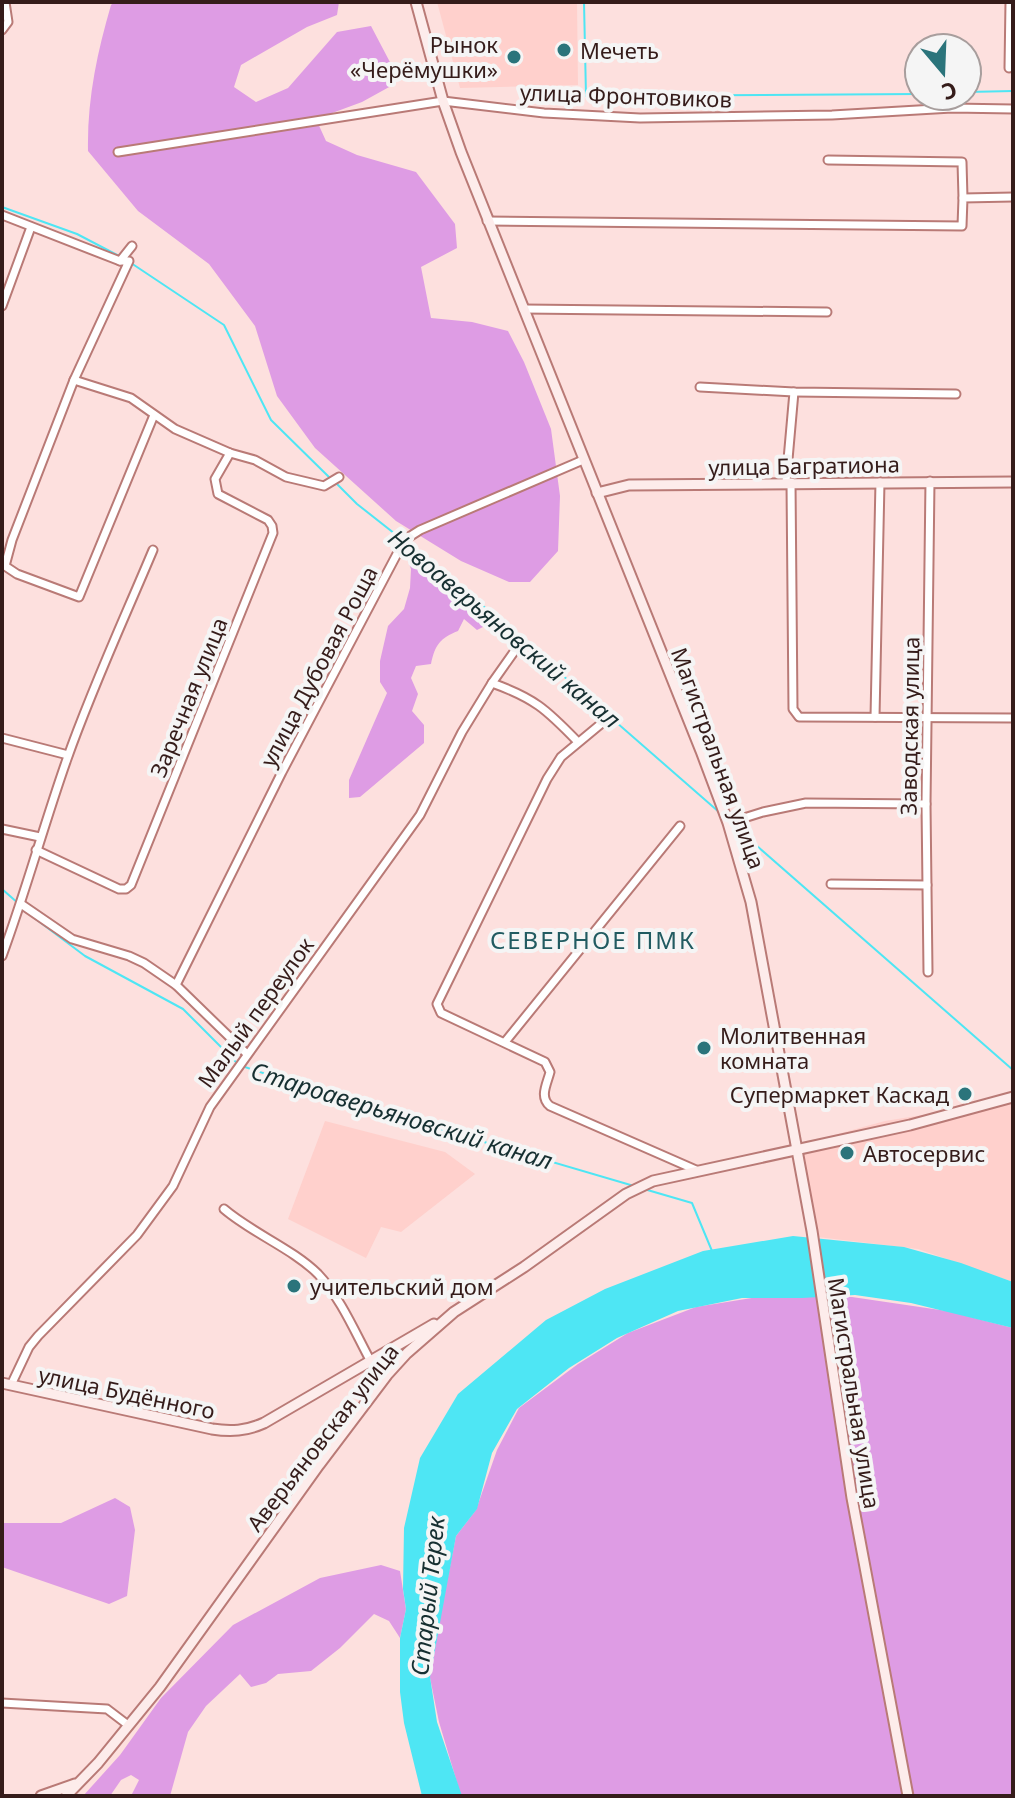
<svg xmlns="http://www.w3.org/2000/svg" width="1015" height="1798" viewBox="0 0 1015 1798" font-family="'Noto Sans',sans-serif">
<rect width="100%" height="100%" fill="#fde0de"/>
<g fill="#ffd0cc">
<polygon points="437,2 577,2 578,85 460,88"/>
<polygon points="1013,1097 1013,1282 918,1249 809,1236 794,1146 885,1121 985,1105"/>
<polygon points="325,1121 445,1152 475,1174 401,1232 381,1227 366,1258 288,1219"/>
</g>
<g fill="#de9ce4">
<path d="M114,2H339L337,15L307,27L241,65L234,87L256,102L288,88L337,32L371,26L392,66L391,86L362,102L316,119L326,141L357,155L416,172L455,224L457,248L421,267L431,318L472,322L508,331L524,362L551,429L560,496L558,551L530,582H509L461,561L396,521L315,448L277,396L255,326L209,264L138,211L88,151C87,100 97,53 111,5Z"/>
<path d="M418,554L487,616L491,623L477,630L464,619L458,631C440,638 435,645 431,664L416,666L411,678L418,694L412,711L424,725V743L360,797L349,798V780L387,693L380,682V661L388,626L404,609L410,588L411,569L406,556Z"/>
<polygon points="771,1295 852,1297 947,1311 1013,1328 1013,1796 461,1796 439,1722 429,1673 456,1536 476,1510 497,1450 519,1408 578,1364 628,1333 696,1307"/>
<polygon points="115,1498 130,1507 135,1530 127,1596 109,1604 2,1567 2,1523 61,1523"/>
<polygon points="381,1565 400,1571 406,1609 400,1638 389,1621 374,1614 340,1648 311,1671 278,1674 266,1683 251,1687 240,1674 206,1706 188,1732 170,1796 131,1796 139,1780 131,1775 121,1780 110,1796 83,1796 120,1755 161,1698 233,1625 320,1578"/>
</g>
<polygon fill="#4ee6f4" points="793,1236 904,1247 961,1263 1013,1282 1013,1328 911,1303 855,1295 802,1298 742,1298 678,1311 617,1338 569,1368 517,1409 492,1453 477,1509 456,1536 430,1677 437,1722 462,1796 422,1796 404,1723 400,1692 400,1638 406,1609 403,1589 404,1528 420,1458 458,1394 546,1320 605,1289 703,1251"/>
<g fill="none" stroke-linecap="round" stroke-linejoin="round">
<g stroke="#4ee6f4" stroke-width="2">
<polyline points="584,2 586,96 919,94"/>
<polyline points="967,92 1013,91"/>
<polyline points="2,207 77,234 119,256"/>
<polyline points="131,263 224,325 271,420 331,479"/>
<polyline points="336,483 357,504 451,578 719,812"/>
<polyline points="733,825 1013,1070"/>
<polyline points="2,889 19,904"/>
<polyline points="29,914 85,956 183,1009 237,1063"/>
<polyline points="242,1066 361,1106 634,1186"/>
<polyline points="644,1189 692,1203 712,1251"/>
</g>
<defs>
<g id="street">
<polyline points="2,30 8,22 5,2"/>
<polyline points="1009,68 1010,2"/>
<polyline points="118,152 443,101 544,113 640,118 832,115 952,108 1013,109"/>
<polyline points="828,160 962,162 963,198"/>
<polyline points="2,215 120,261"/>
<polyline points="487,221 962,226 963,198 1013,197"/>
<polyline points="132,246 120,261 129,261 74,380 12,540 5,566 17,574 79,597 154,415"/>
<polyline points="2,306 31,227"/>
<polyline points="523,309 827,312"/>
<polyline points="74,380 131,398 175,429 230,453 255,460 286,477 324,486 339,477"/>
<polyline points="700,387 794,392 956,394"/>
<polyline points="786,482 794,392"/>
<polyline points="791,482 793,709 799,717 1013,718"/>
<path d="M492,683C534,698 546,709 577,741"/>
<polyline points="875,717 880,482"/>
<path d="M602,723L561,757L547,779L437,1004L441,1013L545,1062L550,1072C547,1084 539,1097 550,1106L696,1170"/>
<polyline points="2,738 68,755"/>
<polyline points="728,823 763,812 806,803 926,804"/>
<polyline points="2,829 40,837"/>
<polyline points="36,850 119,889 126,889 131,885 273,533 272,526 268,520 218,494 215,479 230,453"/>
<polyline points="831,884 927,885"/>
<polyline points="21,904 72,939 129,956 144,963 176,985 246,1053"/>
<path d="M2,956C26,891 44,824 67,759C92,688 124,619 153,550"/>
<polyline points="928,972 926,804 930,481"/>
<polyline points="176,985 282,772 398,552 409,537 420,530 583,460"/>
<polyline points="505,1042 680,826"/>
<path d="M224,1209C252,1233 293,1249 318,1274C340,1297 355,1332 370,1360"/>
<polyline points="11,1385 29,1347 38,1336 137,1235 173,1186 210,1107 420,815 462,732 492,683 516,649"/>
<polyline points="2,1703 107,1709 128,1725"/>
</g>
<g id="secondary">
<polyline points="416,2 443,101 461,152 701,751 728,823 751,902 812,1231 852,1498 908,1796"/>
<polyline points="597,493 629,485 1013,482"/>
<path d="M2,1383L212,1429C231,1432 246,1431 264,1423L434,1324"/>
<polyline points="41,1796 75,1784"/>
<polyline points="66,1796 98,1763 160,1687 319,1465 387,1375 407,1353 454,1312 524,1267 626,1194 653,1181 910,1125 1013,1097"/>
</g>
</defs>
<use href="#street" stroke="#b97a76" stroke-width="11"/>
<use href="#secondary" stroke="#b97a76" stroke-width="13"/>
<use href="#street" stroke="#fff" stroke-width="7"/>
<use href="#secondary" stroke="#fdeceb" stroke-width="9"/>
</g>
<g fill="#2b747b" stroke="#f5f5f5" stroke-width="3">
<circle cx="564" cy="50" r="8"/>
<circle cx="514" cy="57" r="8"/>
<circle cx="704" cy="1048" r="8"/>
<circle cx="965" cy="1094" r="8"/>
<circle cx="847" cy="1153" r="8"/>
<circle cx="294" cy="1286" r="8"/>
</g>
<g text-anchor="middle" dominant-baseline="central" stroke-width="8" stroke-linejoin="round" paint-order="stroke">
<g font-size="22" fill="#351c1a" stroke="#f5f5f5" text-anchor="start">
<text x="498" y="44" text-anchor="end">Рынок<tspan x="498" dy="25">«Черёмушки»</tspan></text>
<text x="580" y="50">Мечеть</text>
<text x="720" y="1035">Молитвенная<tspan x="720" dy="25">комната</tspan></text>
<text x="949" y="1094" text-anchor="end">Супермаркет Каскад</text>
<text x="863" y="1153">Автосервис</text>
<text x="310" y="1286">учительский дом</text>
</g>
<g font-size="22" fill="#351c1a" stroke="#f5f5f5">
<text transform="translate(626 95) rotate(2)">улица Фронтовиков</text>
<text transform="translate(804 465) rotate(-1)">улица Багратиона</text>
<text transform="translate(318 666) rotate(-62)">улица Дубовая Роща</text>
<text transform="translate(188 697) rotate(-68)">Заречная улица</text>
<text transform="translate(909 726) rotate(-89)">Заводская улица</text>
<text transform="translate(719 758) rotate(70)">Магистральная улица</text>
<text transform="translate(255 1012) rotate(-54)">Малый переулок</text>
<text transform="translate(127 1392) rotate(12)">улица Будённого</text>
<text transform="translate(855 1393) rotate(81)">Магистральная улица</text>
<text transform="translate(322 1437) rotate(-52)">Аверьяновская улица</text>
</g>
<g font-size="24" font-style="italic" fill="#162f31" stroke="#f5f5f5">
<text transform="translate(505 628) rotate(40)">Новоаверьяновский канал</text>
<text transform="translate(402 1115) rotate(17)">Староаверьяновский канал</text>
<text transform="translate(427 1596) rotate(-84)">Старый Терек</text>
</g>
<g font-size="24" letter-spacing="2" fill="#215b61" stroke="#f5f5f5">
<text x="593" y="939">СЕВЕРНОЕ ПМК</text>
</g>
</g>
<rect width="1015" height="1798" fill="none" stroke="#351c1a" stroke-width="8"/>
<g transform="translate(943 72) rotate(161)"><circle r="38" fill="#f5f5f5" stroke="#a89e9d" stroke-width="2"/>
<path d="M0-6L14 30L0 20L-14 30Z" fill="#2b747b"/>
<text y="-12" font-size="22" font-weight="bold" text-anchor="middle" fill="#351c1a">С</text>
</g>
</svg>
